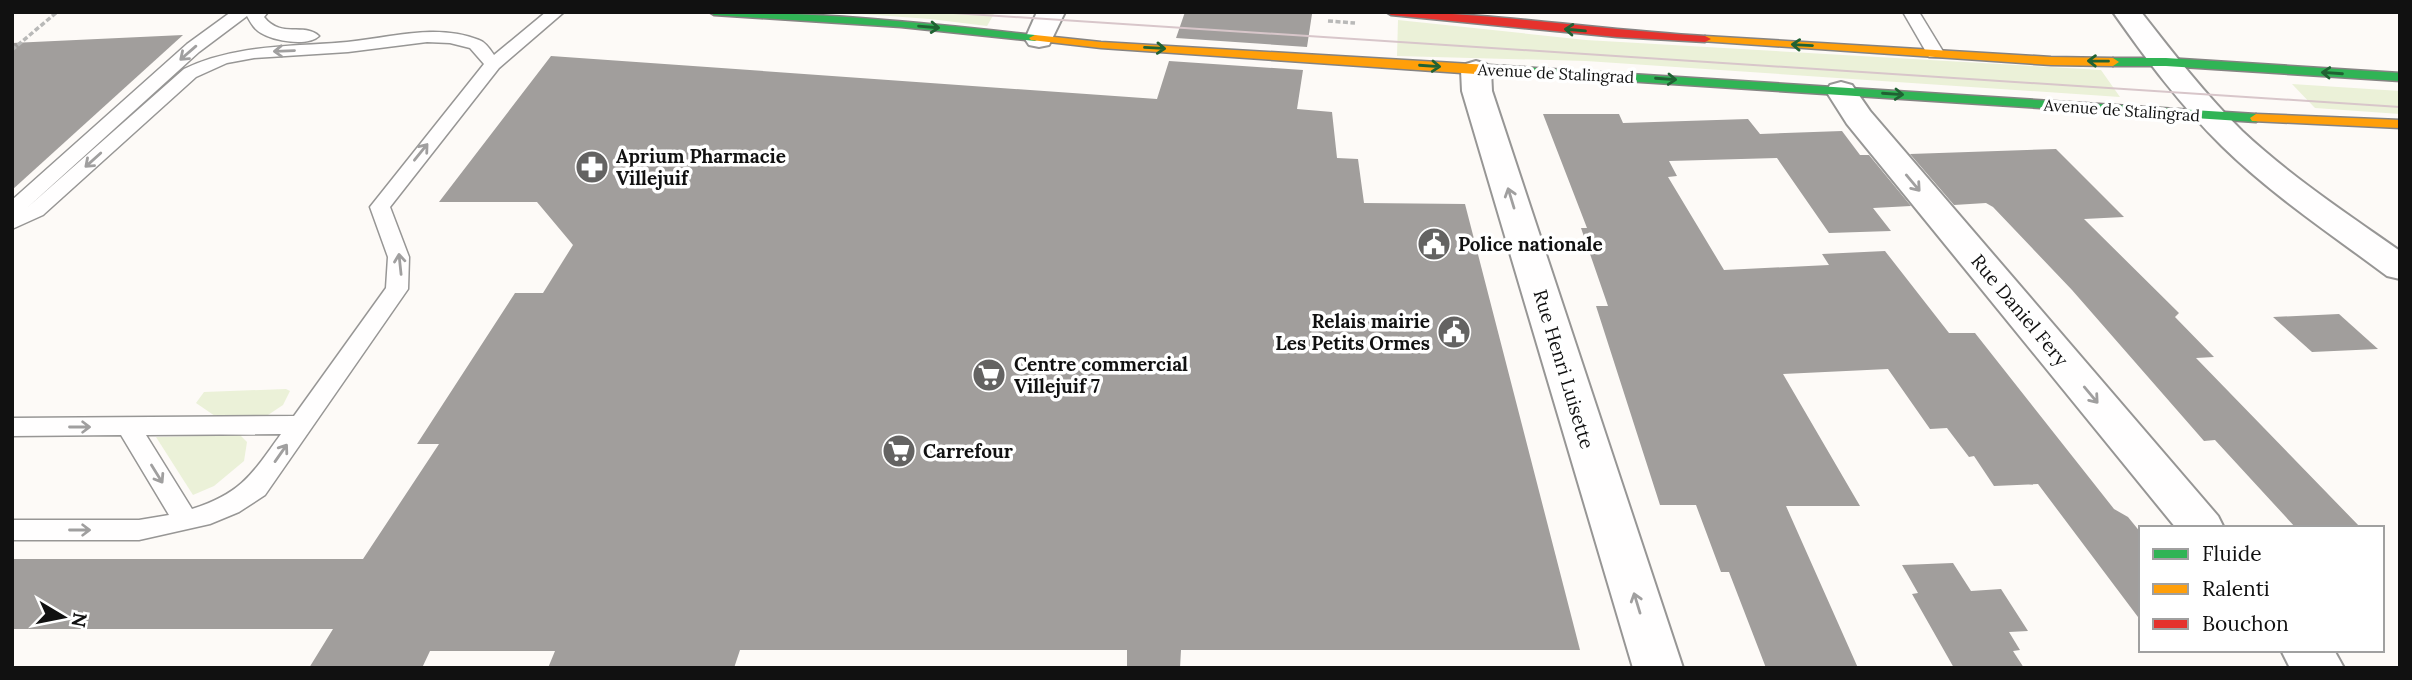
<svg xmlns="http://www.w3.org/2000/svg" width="2412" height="680" viewBox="0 0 2412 680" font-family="Lora,serif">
<rect width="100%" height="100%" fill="#fdfaf7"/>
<g fill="#ebf1d8">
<polygon points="834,12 995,12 987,26 930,19"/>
<polygon points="1398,20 1586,40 2101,70 2120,97 1586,61 1397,56"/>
<polygon points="2292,84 2400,91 2400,114 2315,108"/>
<polygon points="286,389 290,391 283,405 268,415 215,416 196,403 204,392"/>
<polygon points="240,435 247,442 244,461 214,486 193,495 156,437"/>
</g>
<g fill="#a19e9c">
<polygon points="1185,12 1286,12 1312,14 1307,47 1176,38"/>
<polygon points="183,35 12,190 12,43"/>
<polygon points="551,56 1157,99 1169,61 1303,70 1297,109 1332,112 1337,158 1358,159 1364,203 1465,204 1580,650 1181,650 1180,668 1127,668 1127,650 740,650 734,668 548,668 555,651 430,651 422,668 309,668 333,629 12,629 12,559 363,559 439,444 417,444 515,293 543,293 573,245 537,202 439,202"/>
<polygon points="1543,114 1619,114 1623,123 1748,119 1760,134 1842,131 1860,155 1869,155 1911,206 1873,208 1891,231 1829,233 1777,158 1669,161 1677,176 1668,177 1724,270 1829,265 1822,254 1885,251 1949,333 1975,333 2114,509 2128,517 2141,533 2141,621 2038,484 1994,486 1974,456 1969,457 1947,428 1930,429 1888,369 1783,374 1860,506 1786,506 1858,668 1766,668 1729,572 1721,572 1696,505 1660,505 1596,306 1608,306 1581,228 1587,228"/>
<polygon points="2056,149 2124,217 2084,219 2179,313 2175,317 2214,357 2196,358 2361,528 2296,528 2215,440 2204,441 2072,290 1993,207 1986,203 1954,205 1910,154"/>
<polygon points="2339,314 2378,349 2312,352 2273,317"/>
<polygon points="1953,563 1971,591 2001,589 2028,631 2009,632 2020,650 2013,651 2024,668 1954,668 1912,594 1918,593 1902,565"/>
</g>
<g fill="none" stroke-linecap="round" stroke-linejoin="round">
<defs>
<g id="lane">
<path d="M231,12H268L264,17C281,39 304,22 319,36C308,47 274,41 261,33C254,29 251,23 247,16L199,52L28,207L184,69C236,44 291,47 347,42C390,38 436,23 479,40C485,42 490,49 494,55L546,12H564L499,68L390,207L409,257L408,289L265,495L239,512L210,524L139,540H12V520H139L169,515L121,435L12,436V418L294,416L386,288L388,257L370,207L484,64L470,48L450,43L427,42L348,52L254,58L227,63L196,77L43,215L12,229V200L187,44ZM281,434C253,473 242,493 192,509L146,435Z"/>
<polygon points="1903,12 1919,12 1944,53 1941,57 1929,57"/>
</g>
<g id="street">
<polygon points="1037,12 1065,12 1049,45 1039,47 1029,45 1025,39"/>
<path d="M2113,12H2141C2173,53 2205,94 2242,131C2290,176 2346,213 2400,251V279L2387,276C2331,234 2272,195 2222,146C2181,106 2146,59 2113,12Z"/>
<polygon points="1476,61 1486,64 1491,70 1492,91 1683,668 1633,668 1462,91 1461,70 1466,64"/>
<polygon points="1841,82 1852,85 1870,111 2218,516 2224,528 2176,528 1847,124 1826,91 1830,85"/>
<polygon points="2281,650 2334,650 2344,668 2290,668"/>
</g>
<g id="fast">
<path d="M709,12C818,12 926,23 1035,35L1041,38L1035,41L901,27L714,15Z"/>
<polygon points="2166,58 2400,73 2400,81 2166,66 2113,66 2107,62 2113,58"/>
<polygon points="1522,67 2256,114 2262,118 2256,122 1518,74 1516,71"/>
</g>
<g id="slow">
<polygon points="1035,35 1101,42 1522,67 1528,71 1522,75 1476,74 1101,48 1031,40 1029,38"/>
<polygon points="1705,36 2051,57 2113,58 2119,62 2113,66 2051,65 1701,41 1699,39"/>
<polygon points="2256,114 2400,120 2400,128 2252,121 2250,118"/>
</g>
<path id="jam" d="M1386,12C1491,12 1599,30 1705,36L1711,39L1705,42L1617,37L1391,15Z"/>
</defs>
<use href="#lane" stroke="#979695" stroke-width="3"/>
<use href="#street" stroke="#979695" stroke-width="4"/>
<use href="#fast" stroke="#858382" stroke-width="3"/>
<use href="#slow" stroke="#858382" stroke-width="3"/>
<use href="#jam" stroke="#858382" stroke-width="3"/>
<g stroke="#b9b9b8" stroke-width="3.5" stroke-dasharray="5 2.5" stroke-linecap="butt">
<polyline points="1328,21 1355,23"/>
<polyline points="12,50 57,12"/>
</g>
<use href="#lane" fill="#fffefe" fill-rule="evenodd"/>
<use href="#street" fill="#fffefe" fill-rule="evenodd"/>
<use href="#fast" fill="#30b455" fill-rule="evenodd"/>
<use href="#slow" fill="#ff9f0a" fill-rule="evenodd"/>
<use href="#jam" fill="#e5322d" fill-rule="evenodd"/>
<polyline stroke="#d8c6ca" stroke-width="2" points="938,12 2400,107"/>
</g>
<defs><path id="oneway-shaft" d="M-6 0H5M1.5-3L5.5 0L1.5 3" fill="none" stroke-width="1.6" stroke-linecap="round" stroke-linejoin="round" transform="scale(1.75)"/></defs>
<g stroke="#206233">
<use href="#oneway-shaft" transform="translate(929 27) rotate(5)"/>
<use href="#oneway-shaft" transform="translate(1575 30) rotate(-175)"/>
<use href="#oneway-shaft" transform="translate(1802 45) rotate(-177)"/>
<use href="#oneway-shaft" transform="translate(1155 48) rotate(3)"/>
<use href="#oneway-shaft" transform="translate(2098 61) rotate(-179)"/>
<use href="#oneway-shaft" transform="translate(1430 66) rotate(4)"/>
<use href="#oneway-shaft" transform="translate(2332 73) rotate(-176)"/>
<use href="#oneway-shaft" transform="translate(1666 79) rotate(4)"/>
<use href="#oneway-shaft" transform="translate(1893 94) rotate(4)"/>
</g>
<g stroke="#a09f9f">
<use href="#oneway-shaft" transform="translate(284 51) rotate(178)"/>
<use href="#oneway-shaft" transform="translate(188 53) rotate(139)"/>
<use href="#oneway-shaft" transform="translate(421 152) rotate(-51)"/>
<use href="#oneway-shaft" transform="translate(93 160) rotate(138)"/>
<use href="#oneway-shaft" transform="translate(1913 183) rotate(50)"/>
<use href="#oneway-shaft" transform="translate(1511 198) rotate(-107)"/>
<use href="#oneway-shaft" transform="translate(400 264) rotate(-96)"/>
<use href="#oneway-shaft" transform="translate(2091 395) rotate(50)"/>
<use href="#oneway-shaft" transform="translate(80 427)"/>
<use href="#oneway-shaft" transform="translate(281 453) rotate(-55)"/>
<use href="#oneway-shaft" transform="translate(157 474) rotate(58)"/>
<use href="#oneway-shaft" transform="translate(80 530)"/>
<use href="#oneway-shaft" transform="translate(1637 603) rotate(-107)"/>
</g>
<defs>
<symbol id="pharmacy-disc" viewBox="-11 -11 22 22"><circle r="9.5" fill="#646362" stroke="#fff"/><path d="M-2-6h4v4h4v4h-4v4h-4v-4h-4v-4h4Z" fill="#fff"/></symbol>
<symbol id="civic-disc" viewBox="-11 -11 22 22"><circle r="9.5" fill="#646362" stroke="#fff"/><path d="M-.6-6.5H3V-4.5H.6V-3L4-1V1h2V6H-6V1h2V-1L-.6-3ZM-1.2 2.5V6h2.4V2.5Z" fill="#fff"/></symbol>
<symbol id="supermarket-disc" viewBox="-11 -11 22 22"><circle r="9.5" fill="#646362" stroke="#fff"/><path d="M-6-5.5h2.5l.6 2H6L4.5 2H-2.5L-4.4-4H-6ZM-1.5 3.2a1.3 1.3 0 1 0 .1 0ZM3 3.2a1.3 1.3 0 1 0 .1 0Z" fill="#fff"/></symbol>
</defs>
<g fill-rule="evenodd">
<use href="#pharmacy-disc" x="573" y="148" width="38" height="38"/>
<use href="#civic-disc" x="1415" y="225" width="38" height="38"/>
<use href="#civic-disc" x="1435" y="313" width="38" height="38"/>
<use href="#supermarket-disc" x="970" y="356" width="38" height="38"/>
<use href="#supermarket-disc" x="880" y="432" width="38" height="38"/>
</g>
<g text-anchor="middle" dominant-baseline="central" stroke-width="7" stroke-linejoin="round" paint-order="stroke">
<g font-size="16" fill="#111" stroke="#fff">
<text transform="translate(1556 73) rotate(3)">Avenue de Stalingrad</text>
<text transform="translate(2122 110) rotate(4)">Avenue de Stalingrad</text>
</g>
<g font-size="19" font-weight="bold" fill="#111" stroke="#fff" text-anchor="start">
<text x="616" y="156">Aprium Pharmacie<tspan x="616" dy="22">Villejuif</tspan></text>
<text x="1458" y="244">Police nationale</text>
<text x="1430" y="321" text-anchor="end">Relais mairie<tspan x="1430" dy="22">Les Petits Ormes</tspan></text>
<text x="1014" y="364">Centre commercial<tspan x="1014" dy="22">Villejuif 7</tspan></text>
<text x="923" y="451">Carrefour</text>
</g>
<g font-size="19" fill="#111" stroke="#fff">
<text transform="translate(2020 310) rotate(50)">Rue Daniel Fery</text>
<text transform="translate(1564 369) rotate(73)">Rue Henri Luisette</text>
</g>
</g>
<rect width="2412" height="680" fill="none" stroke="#111111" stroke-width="28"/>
<rect x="2139" y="526" width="245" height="126" fill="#ffffff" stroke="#a0a0a0" stroke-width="2"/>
<rect x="2153" y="549" width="35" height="10" fill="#30b455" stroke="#a0a0a0" stroke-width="2"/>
<text x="2202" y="561" font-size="21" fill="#111111">Fluide</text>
<rect x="2153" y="584" width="35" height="10" fill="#ff9f0a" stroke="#a0a0a0" stroke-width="2"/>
<text x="2202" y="596" font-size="21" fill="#111111">Ralenti</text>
<rect x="2153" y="619" width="35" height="10" fill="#e5322d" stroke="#a0a0a0" stroke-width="2"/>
<text x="2202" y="631" font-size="21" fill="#111111">Bouchon</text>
<g transform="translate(63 617) rotate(100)" stroke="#ffffff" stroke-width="5" paint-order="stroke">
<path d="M0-5L12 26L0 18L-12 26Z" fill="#111111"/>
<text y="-10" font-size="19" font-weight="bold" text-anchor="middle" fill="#111111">N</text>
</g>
</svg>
